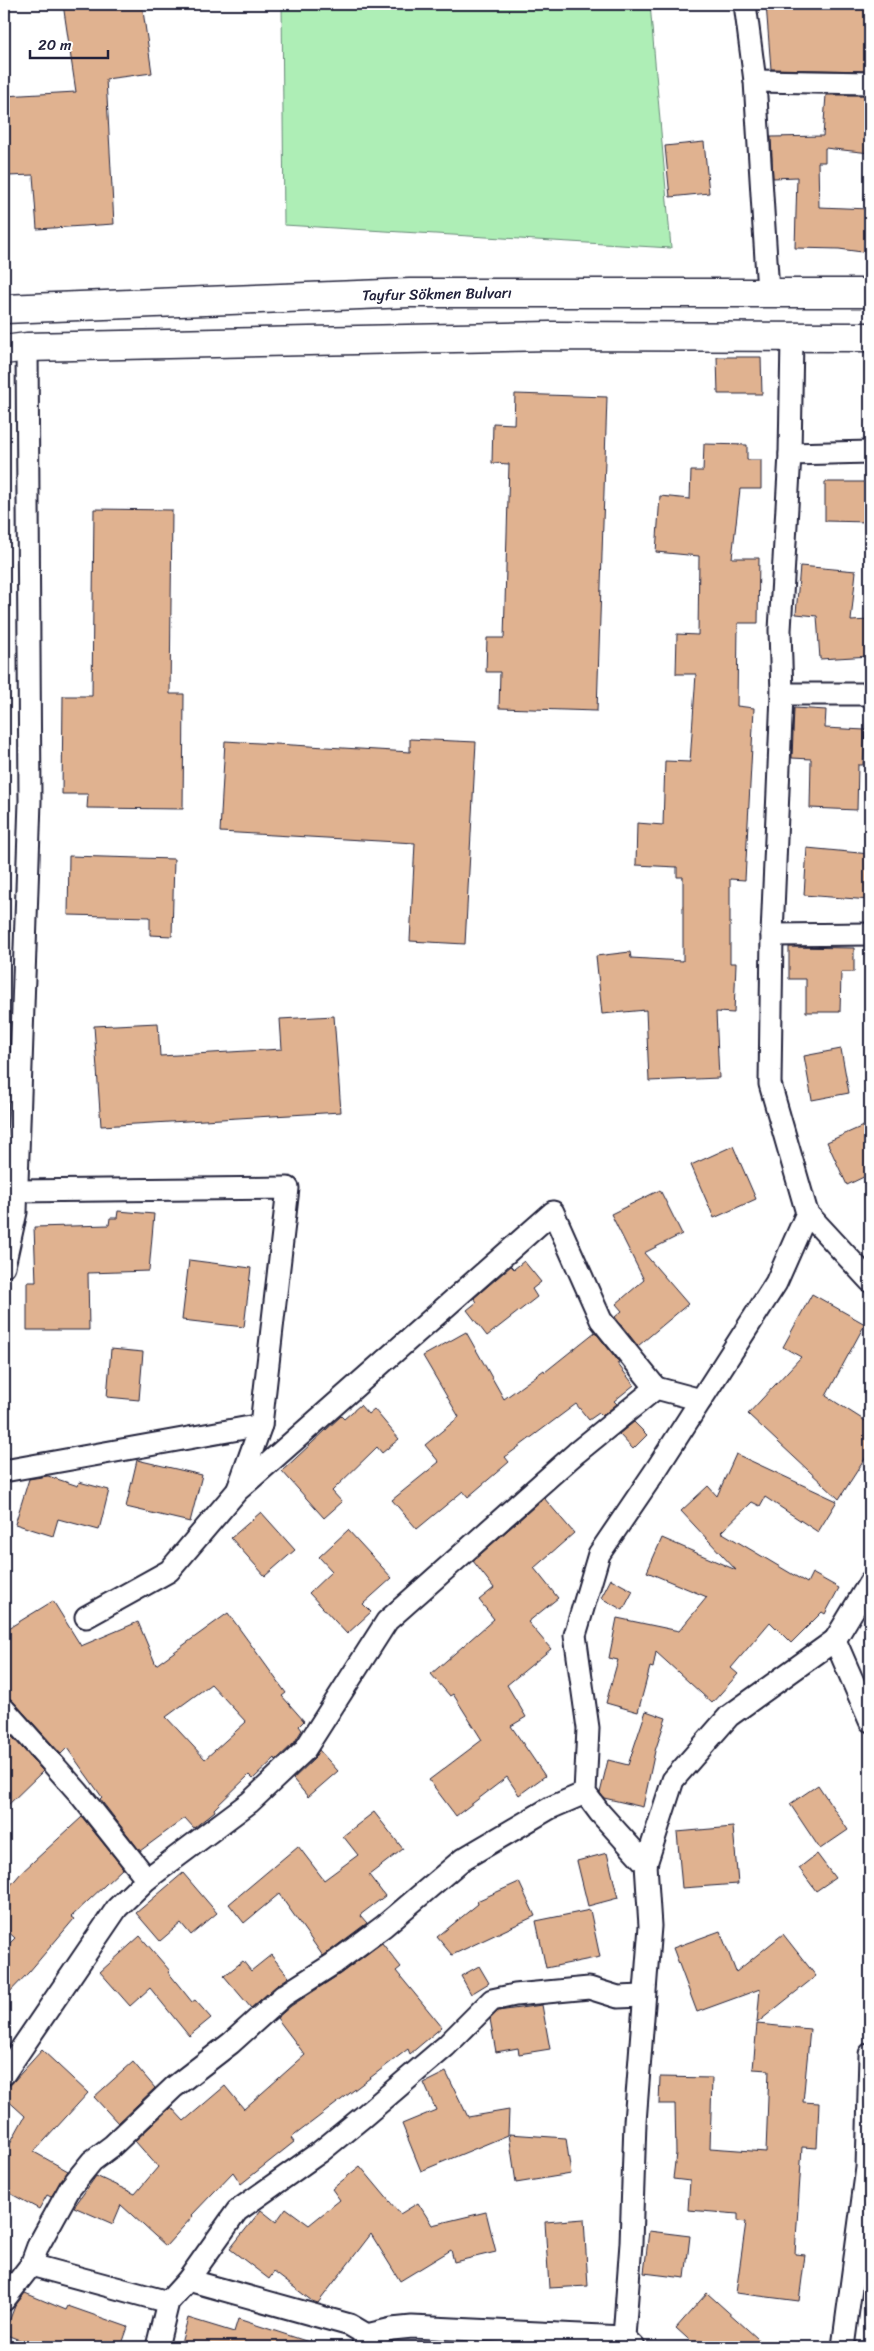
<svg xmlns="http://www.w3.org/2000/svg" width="874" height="2351" viewBox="0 0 874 2351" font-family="Sriracha,sans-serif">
<rect width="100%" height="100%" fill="#fff"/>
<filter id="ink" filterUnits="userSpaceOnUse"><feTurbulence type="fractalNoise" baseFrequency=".02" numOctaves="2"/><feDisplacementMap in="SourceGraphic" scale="10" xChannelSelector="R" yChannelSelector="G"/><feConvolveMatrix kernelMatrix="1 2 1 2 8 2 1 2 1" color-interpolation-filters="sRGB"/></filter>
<g filter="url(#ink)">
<polygon fill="#aeeeb6" stroke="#688878" points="282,4 650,4 671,248 284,225"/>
<g fill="#e0b290" stroke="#22223b" fill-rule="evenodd">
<polygon points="63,4 142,4 152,73 106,79 114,224 37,229 33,175 8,176 4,96 76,92"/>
<polygon points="766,4 870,4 870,71 771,69"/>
<polygon points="826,95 870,95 870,153 825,148 825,162 818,162 819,207 870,209 870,253 839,249 795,248 797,177 773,178 771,137 823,136"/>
<polygon points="704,142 709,193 670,197 665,146"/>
<polygon points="717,357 761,357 762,394 718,394"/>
<polygon points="515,394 607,397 597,711 499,708 500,672 486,672 487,638 504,638 509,464 492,463 493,423 514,424"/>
<polygon points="704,444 747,445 747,460 761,460 761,489 740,489 732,558 759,558 758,623 738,623 737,706 754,708 745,880 730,879 730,963 736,963 734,1013 716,1012 719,1078 649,1081 646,1010 602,1014 596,956 630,952 631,958 683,961 683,877 677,877 677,867 636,865 637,823 663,825 665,761 690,762 696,674 676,674 677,634 698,635 699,556 656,552 660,496 690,499 691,471 703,471"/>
<polygon points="825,482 869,482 869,522 825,521"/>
<polygon points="94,509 172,510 170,694 184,694 183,809 87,808 88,794 62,794 63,696 92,696"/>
<polygon points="800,566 856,571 851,621 870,620 870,656 820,659 817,616 796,614"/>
<polygon points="794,708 826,710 825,728 865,730 863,765 858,765 857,810 810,808 811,759 792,758"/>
<polygon points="410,739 476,742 465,944 410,941 415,843 220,832 225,741 410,752"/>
<polygon points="807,848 870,854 870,900 804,895"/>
<polygon points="69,856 174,859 172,936 150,935 150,917 68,915"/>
<polygon points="789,947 854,948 854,972 841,972 840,1012 806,1012 806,979 789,979"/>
<polygon points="334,1016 341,1112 101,1126 94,1026 158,1023 160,1056 282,1049 280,1019"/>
<polygon points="841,1049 849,1093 812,1100 804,1056"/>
<polygon points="863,1126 870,1141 870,1174 847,1185 827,1142"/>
<polygon points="733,1146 756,1199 714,1218 691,1165"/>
<polygon points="660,1190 682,1234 644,1253 688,1304 638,1346 615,1317 622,1311 616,1304 644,1280 611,1214"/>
<polygon points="118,1211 154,1214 149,1271 88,1273 89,1330 27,1330 27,1282 36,1282 34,1227 109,1225 110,1218 117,1218"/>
<polygon points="189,1260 251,1268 244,1327 182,1320"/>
<polygon points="524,1261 541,1282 532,1289 537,1297 487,1336 467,1310 477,1302 474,1298 511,1266 514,1269"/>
<polygon points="812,1294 865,1324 826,1396 870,1424 870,1451 839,1499 748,1414 801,1357 783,1347"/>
<polygon points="466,1332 504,1399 544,1370 545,1372 595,1332 619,1362 617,1363 634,1385 614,1401 617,1404 602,1416 599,1413 589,1420 576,1404 505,1457 509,1462 468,1497 463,1491 417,1529 392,1500 439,1462 425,1445 459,1417 423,1356"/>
<polygon points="111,1349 143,1352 139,1400 107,1397"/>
<polygon points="360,1405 368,1414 374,1409 399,1439 382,1453 377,1447 332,1491 342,1502 324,1518 282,1471 341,1416 344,1419"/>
<polygon points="634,1422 647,1435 633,1449 619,1434"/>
<polygon points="736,1454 837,1501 818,1532 765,1497 760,1506 752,1502 721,1532 807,1583 812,1573 839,1588 825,1614 822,1612 791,1643 770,1622 731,1668 738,1674 712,1703 656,1652 653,1668 650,1667 638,1712 606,1703 618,1660 609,1658 617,1618 679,1631 707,1597 647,1572 662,1538 736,1570 681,1511 708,1486 717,1496"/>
<polygon points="137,1460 202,1475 190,1522 126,1507"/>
<polygon points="48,1476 78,1486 79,1482 109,1490 99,1530 58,1519 53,1536 15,1524 29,1479"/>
<polygon points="544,1498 574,1533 534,1568 558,1598 528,1622 551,1649 507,1685 526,1717 511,1726 545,1776 519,1795 507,1777 456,1816 429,1780 482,1740 453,1694 450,1696 431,1674 494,1619 479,1600 494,1588 473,1561"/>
<polygon points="261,1512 295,1550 265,1576 231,1538"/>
<polygon points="348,1530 392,1578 363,1604 371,1612 347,1634 309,1593 332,1571 319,1557"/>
<polygon points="611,1579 633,1591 623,1610 601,1598"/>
<path d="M53,1601L81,1646L138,1622L156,1665L228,1613L286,1693L282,1696L304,1721L299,1726L302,1730L294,1743L276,1760L275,1758L253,1779L249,1775L214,1809L215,1811L194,1828L185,1818L140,1851L100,1799L102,1797L67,1748L61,1754L13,1701L4,1697V1631ZM211,1684L246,1722L205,1759L166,1717Z"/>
<polygon points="646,1711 666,1718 655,1751 643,1807 604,1798 600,1793 608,1760 628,1765"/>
<polygon points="4,1728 43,1771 4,1809"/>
<polygon points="319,1750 338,1771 308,1797 293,1779 313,1760"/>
<polygon points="818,1785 848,1830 820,1849 790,1804"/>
<polygon points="374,1812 403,1849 369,1875 385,1896 360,1915 367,1923 323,1956 279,1894 244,1923 229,1904 298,1846 324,1880 358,1855 343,1836"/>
<polygon points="82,1817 123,1868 71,1917 74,1919 29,1972 4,1998 4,1949 15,1938 4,1928 4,1893 21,1873"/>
<polygon points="733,1827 738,1884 682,1888 677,1832"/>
<polygon points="607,1853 618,1898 588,1906 577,1861"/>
<polygon points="817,1854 835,1878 816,1891 799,1868"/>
<polygon points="183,1873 217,1913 191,1935 181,1923 160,1941 136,1913"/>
<polygon points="519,1882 535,1916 452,1955 437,1937 478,1904 477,1901"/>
<polygon points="590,1910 600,1957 546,1968 536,1921"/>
<polygon points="720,1931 736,1972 783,1934 816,1976 757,2023 760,1989 697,2012 673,1948"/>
<polygon points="140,1936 170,1971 168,1972 192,2002 195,2000 211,2018 189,2036 150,1988 130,2006 100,1972"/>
<polygon points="382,1943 401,1967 396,1971 442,2027 410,2054 408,2049 291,2138 294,2142 241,2184 233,2172 192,2215 193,2216 166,2246 121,2205 113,2224 74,2207 96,2176 135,2194 158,2167 135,2141 171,2107 184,2121 225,2086 244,2109 305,2055 277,2018 291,2006 340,1974"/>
<polygon points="271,1955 289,1977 275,1987 251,2008 224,1976 243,1961 251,1971"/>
<polygon points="479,1966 489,1983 471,1994 461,1976"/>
<polygon points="542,2005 550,2049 519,2054 518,2048 496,2052 490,2019 498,2011"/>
<polygon points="757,2024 810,2029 803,2102 819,2103 817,2148 802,2147 795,2254 805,2255 799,2301 736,2293 746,2222 738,2221 738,2214 688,2210 690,2181 673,2179 676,2153 675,2104 659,2104 660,2077 712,2078 710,2148 766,2152 769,2070 753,2069"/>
<polygon points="42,2050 88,2093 34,2152 68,2171 51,2197 47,2195 39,2209 4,2190 4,2154 25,2116 4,2097 4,2092"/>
<polygon points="133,2062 155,2088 118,2123 94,2097"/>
<polygon points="446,2072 468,2117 509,2110 508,2135 421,2171 402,2124 436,2110 424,2083"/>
<polygon points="509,2134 566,2138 571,2174 516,2183"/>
<polygon points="360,2166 400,2214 418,2203 432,2225 486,2212 496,2252 454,2262 451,2250 400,2281 371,2234 318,2303 312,2301 274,2272 269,2279 230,2249 261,2210 276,2222 286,2208 309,2225 340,2200 332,2189"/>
<polygon points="584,2219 588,2286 549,2288 545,2222"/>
<polygon points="649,2231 690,2236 685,2278 644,2273"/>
<polygon points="25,2293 66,2310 68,2306 128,2327 121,2347 38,2347 4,2334 15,2306"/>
<polygon points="707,2293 767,2347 697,2347 676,2328"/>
<polygon points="188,2318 234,2332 238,2319 312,2343 311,2347 180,2347"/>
</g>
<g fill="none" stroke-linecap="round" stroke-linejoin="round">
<defs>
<g id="street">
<polyline points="745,4 755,81 768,292"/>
<polyline points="755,81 870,83"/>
<polyline points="790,454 870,452"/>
<polyline points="782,694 870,694"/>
<polyline points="772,935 870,934"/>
<polyline points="16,1191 288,1188 261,1425 238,1489"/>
<polyline points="807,1213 870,1281"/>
<polyline points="4,1266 16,1212 30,801 27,347"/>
<polyline points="4,1471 261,1425"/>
<polyline points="86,1617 169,1571 237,1491 553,1212 601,1320 656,1388"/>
<polyline points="835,1640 870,1582"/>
<polyline points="4,1709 78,1792 147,1879"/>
<polyline points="646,1864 673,1780 729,1716 835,1640 870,1721"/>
<polyline points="4,2074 117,1908 147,1879 250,1802 304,1751 387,1621 576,1453 656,1388 701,1400"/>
<polyline points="31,2265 168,2302"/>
<polyline points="188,2280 350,2325 367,2335"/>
<polyline points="4,2300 31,2265 38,2246 70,2188 92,2161 112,2146 174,2087 231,2043 283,1996 333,1964 384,1926 463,1859 550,1808 585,1793"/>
<polyline points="157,2347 168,2302 188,2280 237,2211 320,2152 364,2116 446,2046 492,2000 515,1995 589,1988 618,1997 643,1996"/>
<polyline points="362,2347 367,2335 392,2329 412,2327 624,2337"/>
<polyline points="634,2347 624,2337 631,2243 635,2122 650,1926 646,1864 600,1813 585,1793 588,1728 575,1635 599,1554 656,1470 776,1283 807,1213 770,1084 772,935 782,694 780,630 790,454 792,338"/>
<polyline points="843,2347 867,2168 870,2054"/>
</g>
<g id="secondary">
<polyline points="4,309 410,293 870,293"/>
<polyline points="4,350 27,347 550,336 870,337"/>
</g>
</defs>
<use href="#street" stroke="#22223b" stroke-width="25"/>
<use href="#secondary" stroke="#22223b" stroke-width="31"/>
<use href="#street" stroke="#fff" stroke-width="21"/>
<use href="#secondary" stroke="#fff" stroke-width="28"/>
</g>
</g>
<g text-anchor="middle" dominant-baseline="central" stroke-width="4.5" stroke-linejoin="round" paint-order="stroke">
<g font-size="15" fill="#22223b" stroke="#fff">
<text transform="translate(437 294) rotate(-1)">Tayfur Sökmen Bulvarı</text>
</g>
</g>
<rect width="874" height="2351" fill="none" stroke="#fff" stroke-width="20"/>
<rect x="10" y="10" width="854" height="2331" fill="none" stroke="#22223b" stroke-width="2" filter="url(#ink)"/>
<path d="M30 50v8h78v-8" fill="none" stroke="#22223b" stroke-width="2.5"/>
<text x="38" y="50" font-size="15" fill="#22223b" stroke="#ffffff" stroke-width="4" paint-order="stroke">20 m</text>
</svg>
